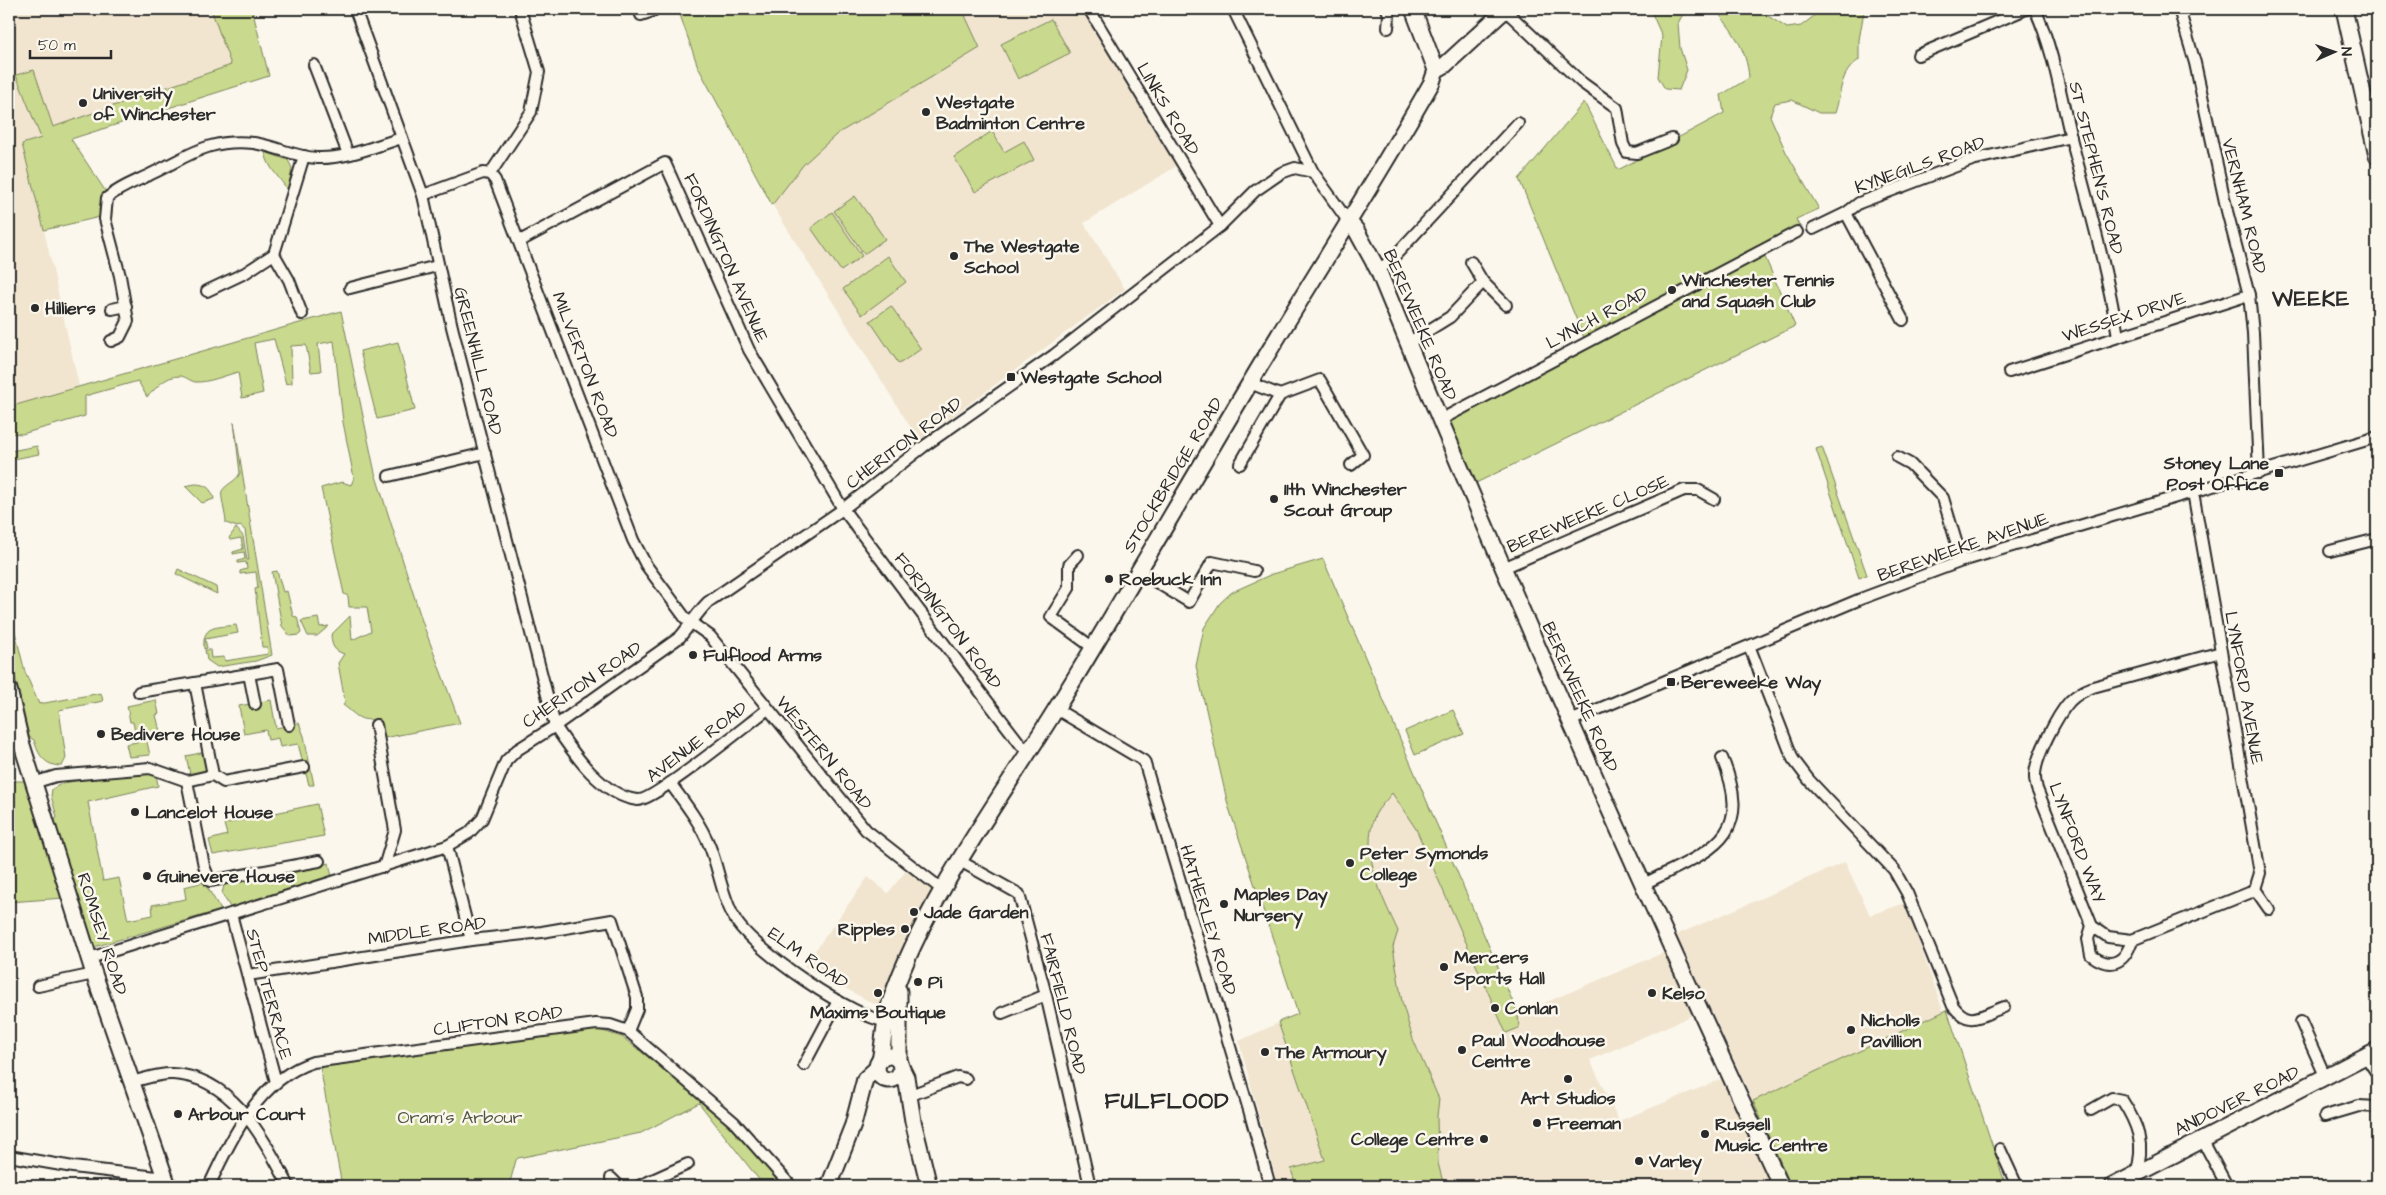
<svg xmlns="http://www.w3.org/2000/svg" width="2386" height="1195" viewBox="0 0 2386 1195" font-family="'Architects Daughter',sans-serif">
<rect width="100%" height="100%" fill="#fbf7ec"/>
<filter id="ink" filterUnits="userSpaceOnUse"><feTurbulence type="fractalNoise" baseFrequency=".02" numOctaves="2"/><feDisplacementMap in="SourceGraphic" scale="10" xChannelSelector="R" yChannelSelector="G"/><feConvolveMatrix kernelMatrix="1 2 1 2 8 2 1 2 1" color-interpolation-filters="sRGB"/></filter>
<g filter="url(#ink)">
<g fill="#f1e5d0">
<polygon points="9,9 235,9 255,73 22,144 44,230 79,386 9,407"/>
<polygon points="678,9 1086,9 1180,164 1084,223 1125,289 919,441 770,201 698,67"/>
<polygon points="1323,559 1518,1014 1670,950 1698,1013 1590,1060 1619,1121 1727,1077 1776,1186 1278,1186 1239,1041 1298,1014 1228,805 1196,666 1204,628 1220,603 1232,592 1272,574"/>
<polygon points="1845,862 1870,915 1905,903 2005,1186 1792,1186 1676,935"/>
<polygon points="910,866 938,889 884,1001 876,1005 804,966 868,877 888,893"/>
</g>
<g fill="#c9d98d" stroke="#7a825c">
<polygon points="211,9 252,9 269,76 71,139 108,195 99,209 100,217 44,230 22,144 41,138 16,75 34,70 53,127 231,65"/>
<polygon points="678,9 962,9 980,48 837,134 804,164 772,205 698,67"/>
<polygon points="1650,9 1686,9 1678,23 1680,48 1687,70 1679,90 1665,89 1658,77 1662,36"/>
<path d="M1715,9H1757L1787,28L1801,26L1814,16L1812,9H1868L1864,11L1859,40V60C1839,73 1842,92 1835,113H1819L1792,100L1775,103L1770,116L1786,152L1819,209L1796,219L1801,231L1764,255L1795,326L1476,483L1443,411L1584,338L1519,179L1584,102L1618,170L1724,113L1721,95L1749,78C1747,49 1732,30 1715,9Z"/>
<polygon points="1051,19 1070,53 1018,79 1001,44"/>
<polygon points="992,131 1004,152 1024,141 1034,160 975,192 954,157"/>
<path d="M265,152L288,160L292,168L288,191C280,177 268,169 265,152Z"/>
<polygon points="855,196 885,239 864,254 834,211"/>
<polygon points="832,212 862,256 841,271 811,228"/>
<polygon points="888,256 906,282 862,315 843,289"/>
<polygon points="891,306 921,349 899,364 870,321"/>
<path d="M341,311L375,473L423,624L460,723L384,738L379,719C358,722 358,716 343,705L345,702L338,663L344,654C333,650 332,646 331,635L350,616L352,640L371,631L367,607H349L348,596L344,594L321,488L342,482L351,485L354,478L343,422L334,341L318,344L321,371L311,372L306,345L291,346L292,383L286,384L274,339L254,343L263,393L242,398L238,372C226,375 208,383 195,382C190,381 185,376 180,376C164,376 157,388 147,397L138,381L85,396V416L22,434L9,433V407Z"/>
<polygon points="398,342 415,410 377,419 360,351"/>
<path d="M234,422L272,655L256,661L217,667L207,660L205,650H210L211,658L224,657L225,661L268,654L267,647H262L255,589L258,588L256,572L240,574V571L247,569L246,562L238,563V561L245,559L244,552L233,554V552L243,549L241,538L230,540L229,538L236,528L243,536L247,560H249L245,530L240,526L237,527L226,523C226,516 220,495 222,491C227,483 236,482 240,473Z"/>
<polygon points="37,446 39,454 9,460 11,451"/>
<polygon points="1822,447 1867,575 1859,578 1816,449"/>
<path d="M195,484C206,484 212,489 214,499L202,503L185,486Z"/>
<path d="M1323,559L1518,1014L1519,1028L1506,1033L1416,829L1392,793C1387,800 1379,807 1375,815C1360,854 1382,897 1398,931L1393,947L1402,1002L1413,1039L1439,1099L1437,1116L1438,1163L1444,1186H1296L1291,1169L1325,1160L1278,1022L1298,1014L1228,805L1196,666L1204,628L1220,603L1232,592L1272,574Z"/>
<polygon points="178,569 216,587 217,594 176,574"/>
<polygon points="277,571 283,592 287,591 293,616 297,617 301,633 299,635 290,636 282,626 272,572"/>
<path d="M9,608L25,672L39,704L101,693L103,701L59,710L66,758L62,766C44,766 38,754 34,740L29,737L9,650Z"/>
<polygon points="318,618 320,627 329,626 317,636 308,636 301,621"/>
<path d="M236,625L238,633L205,639L207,648L204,649C202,624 216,628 236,625Z"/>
<polygon points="156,700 159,714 156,715 161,735 146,738 150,755 129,757 126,744 137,742 133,722 130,722 127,706"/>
<polygon points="271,700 276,728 299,723 304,736 314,785 309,785 298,744 280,747 278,738 268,740 266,730 244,734 239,706"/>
<polygon points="1453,710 1464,734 1415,755 1405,731"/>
<polygon points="205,752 209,770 190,774 186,756"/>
<polygon points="132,772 156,773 158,786 88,802 103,881 119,878 128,920 153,915 152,905 186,899 184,887 204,882 221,910 94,947 54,821 57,817 51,796 52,789 63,783"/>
<polygon points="12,781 24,781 64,898 9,902 9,789"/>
<polygon points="317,804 324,836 213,855 209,840 227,835 224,824"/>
<polygon points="329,863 332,877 230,907 222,894 224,885"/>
<polygon points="1947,1010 2006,1186 1791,1186 1753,1101"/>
<polygon points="596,1029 622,1037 704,1100 734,1126 787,1186 764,1186 699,1103 641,1133 518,1158 516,1160 509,1186 342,1186 320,1067"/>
</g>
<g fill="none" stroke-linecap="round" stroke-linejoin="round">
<defs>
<g id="street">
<path d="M355,9L423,195L452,327L555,726C573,753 603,797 638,800C654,801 749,723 768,709"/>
<polyline points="639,9 641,15 653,11"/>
<polyline points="1089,9 1220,226"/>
<polyline points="1233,9 1313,172"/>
<polyline points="1387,9 1389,15 1388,28"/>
<path d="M2035,9C2054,51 2061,98 2072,142C2089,206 2107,270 2118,336"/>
<polyline points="2179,9 2195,63 2227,211 2249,295 2253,333 2259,473"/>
<polyline points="1505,10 1581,82 1617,108 1623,144 1627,152 1637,153 1672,139"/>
<polyline points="1918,55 2026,9"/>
<polyline points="314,65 348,154"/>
<polyline points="490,174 531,112 539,72 520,9"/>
<polyline points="423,195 483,173 490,174 495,180 633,540 646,565 686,619 710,636 866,830 944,891"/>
<polyline points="1846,213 1903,320"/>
<polyline points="1813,229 1846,213 1859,203 1972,160 2071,137"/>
<polyline points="520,241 665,163 749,350 843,509 988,702 1021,745 1029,750"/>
<polyline points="274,254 289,280 302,314"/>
<polyline points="1378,270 1389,262 1518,123"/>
<polyline points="1483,282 1506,305"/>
<polyline points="350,288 437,266"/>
<polyline points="207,291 245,273 274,254 304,156"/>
<polyline points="112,309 126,306"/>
<path d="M111,341L120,337L128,321L120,276L105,219L107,198C120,187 135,182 151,174C189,156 208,138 254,143C275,146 295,157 317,158C346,159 375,146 402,138"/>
<polyline points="1408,343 1450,317 1483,282 1471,262"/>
<polyline points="2009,372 2249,295"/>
<polyline points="1250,383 1280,395 1320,380 1363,455 1351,465"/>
<polyline points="1440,420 1797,232"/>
<polyline points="1897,457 1910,464 1943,498 1962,561"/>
<polyline points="1240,464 1280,395"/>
<polyline points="389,476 485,453"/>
<path d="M2193,492L2260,873L2255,889L2249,893L2132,940L2108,937L2092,926L2037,789C2036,785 2035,781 2035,777C2034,759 2058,714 2070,701C2077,694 2085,690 2093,687L2221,652"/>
<polyline points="2330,551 2377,539"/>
<polyline points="1078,555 1069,565 1069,588 1051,617 1092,647"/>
<polyline points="1503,568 1684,490 1698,490 1714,499"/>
<polyline points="1138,571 1189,602 1212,562 1254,571"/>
<path d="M1750,648L1793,759L1809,780L1894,870L1907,893L1953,1006C1970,1028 1981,1015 2004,1007"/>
<polyline points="249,674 278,669 289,725"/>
<polyline points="139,692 195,683"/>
<polyline points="1056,709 1144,761 1249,1110 1270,1186"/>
<polyline points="1570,721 1863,598 1962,561 2377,437"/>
<polyline points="376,725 395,830 384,867"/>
<polyline points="213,775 195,683 249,674 255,704"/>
<polyline points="187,781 204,866 210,881 319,861"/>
<polyline points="33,783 56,776 150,768 187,781 213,775 224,782 304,767"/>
<path d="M670,783C685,803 701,824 710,847C719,870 722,897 735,919C752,949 856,1021 891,1022"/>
<polyline points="447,846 471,940"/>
<polyline points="960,861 1019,894 1046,995 1090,1186"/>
<path d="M1644,884C1707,851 1757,841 1722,758"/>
<polyline points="2255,889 2269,909"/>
<polyline points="231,914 276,1082"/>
<path d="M2092,926L2088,939L2091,955C2111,970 2125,963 2132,940"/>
<path d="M90,958L447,846L469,833L482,819L506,761L517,750L555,726L680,637C690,625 697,613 708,602L843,509L923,447L1054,355L1220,226L1255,191L1281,173L1295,168L1313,172L1348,221"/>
<polyline points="248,975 471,940 542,932 612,920 637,997 637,1009 628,1031"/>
<polyline points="38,986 94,974"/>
<polyline points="1002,1013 1046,995"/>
<polyline points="2301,1022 2326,1078"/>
<polyline points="804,1065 838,1001"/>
<path d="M131,1082C145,1079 159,1073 173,1074C234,1077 264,1140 289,1186"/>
<polyline points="908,1096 958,1077 966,1079"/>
<path d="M2091,1110L2112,1098L2122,1100C2137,1123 2146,1145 2136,1173"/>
<polyline points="2325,1116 2359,1106 2377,1107"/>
<polyline points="2202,1139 2227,1186"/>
<polyline points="2000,1149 2017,1186"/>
<polyline points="9,1156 73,1167 165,1178"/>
<polyline points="611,1178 619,1186"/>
<path d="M209,1186C231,1138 259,1079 313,1062L596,1024L610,1025L628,1031L734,1122L791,1186"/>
<polyline points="639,1186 688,1164"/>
</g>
<g id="secondary">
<polyline points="1413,9 1436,70"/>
<polyline points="2344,9 2377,156"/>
<path d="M1348,221L1356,230L1378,270C1504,579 1641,884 1781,1186"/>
<polyline points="9,690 21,742 94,974 168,1186"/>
<polyline points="2368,1055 2377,1069"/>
<circle cx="889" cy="1068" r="12"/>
<path d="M880,1061C884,1041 884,1019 891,1000C926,898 999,801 1056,709C1122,602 1185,491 1250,383C1310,282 1374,184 1432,82L1436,70L1445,65L1506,9"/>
<polyline points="899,1061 899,991"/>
<polyline points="901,1067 906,1077 913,1121 929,1186"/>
<polyline points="829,1186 853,1125 865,1079 877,1068"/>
<polyline points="2113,1186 2377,1050"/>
</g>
</defs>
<use href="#street" stroke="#2b2b2b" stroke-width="14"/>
<use href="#secondary" stroke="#2b2b2b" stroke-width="19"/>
<use href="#street" stroke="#fbf7ec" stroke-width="10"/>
<use href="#secondary" stroke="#fbf7ec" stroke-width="15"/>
</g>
</g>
<g fill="#2b2b2b" stroke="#fbf7ec" stroke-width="2">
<circle cx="83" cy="103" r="5"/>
<circle cx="926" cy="112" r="5"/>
<circle cx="954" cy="256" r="5"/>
<circle cx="1672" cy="290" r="5"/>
<circle cx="35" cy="308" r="5"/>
<rect x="1006" y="372" width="10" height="10" rx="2.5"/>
<rect x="2274" y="468" width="10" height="10" rx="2.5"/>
<circle cx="1274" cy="499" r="5"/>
<circle cx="1109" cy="579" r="5"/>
<circle cx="693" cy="655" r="5"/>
<rect x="1666" y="677" width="10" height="10" rx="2.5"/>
<circle cx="101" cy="734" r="5"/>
<circle cx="135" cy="812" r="5"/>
<circle cx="1350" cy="863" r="5"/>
<circle cx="147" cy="876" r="5"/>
<circle cx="1224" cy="904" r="5"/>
<circle cx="914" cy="912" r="5"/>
<circle cx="905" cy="929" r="5"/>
<circle cx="1444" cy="967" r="5"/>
<circle cx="918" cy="982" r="5"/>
<circle cx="878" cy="993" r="5"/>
<circle cx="1652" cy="993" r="5"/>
<circle cx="1495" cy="1008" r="5"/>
<circle cx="1851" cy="1030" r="5"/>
<circle cx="1462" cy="1050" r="5"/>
<circle cx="1265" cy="1052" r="5"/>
<circle cx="1568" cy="1079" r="5"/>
<circle cx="178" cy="1114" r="5"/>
<circle cx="1537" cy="1123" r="5"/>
<circle cx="1705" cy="1134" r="5"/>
<circle cx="1484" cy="1139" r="5"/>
<circle cx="1639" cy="1161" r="5"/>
</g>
<g text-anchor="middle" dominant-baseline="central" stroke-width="5" stroke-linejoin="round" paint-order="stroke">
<g font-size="18" font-weight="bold" fill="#2b2b2b" stroke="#fbf7ec" text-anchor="start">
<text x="93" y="93">University<tspan x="93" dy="21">of Winchester</tspan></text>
<text x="936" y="102">Westgate<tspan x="936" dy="21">Badminton Centre</tspan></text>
<text x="964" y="246">The Westgate<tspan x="964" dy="21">School</tspan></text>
<text x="1682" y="280">Winchester Tennis<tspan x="1682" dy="21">and Squash Club</tspan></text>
<text x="45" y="308">Hilliers</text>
<text x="1021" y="377">Westgate School</text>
<text x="2269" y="463" text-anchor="end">Stoney Lane<tspan x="2269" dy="21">Post Office</tspan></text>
<text x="1284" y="489">11th Winchester<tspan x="1284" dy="21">Scout Group</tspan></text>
<text x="1119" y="579">Roebuck Inn</text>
<text x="703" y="655">Fulflood Arms</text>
<text x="1681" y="682">Bereweeke Way</text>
<text x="111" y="734">Bedivere House</text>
<text x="145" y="812">Lancelot House</text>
<text x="1360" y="853">Peter Symonds<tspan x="1360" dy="21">College</tspan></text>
<text x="157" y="876">Guinevere House</text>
<text x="1234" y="894">Maples Day<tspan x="1234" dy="21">Nursery</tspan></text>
<text x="924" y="912">Jade Garden</text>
<text x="895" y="929" text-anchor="end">Ripples</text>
<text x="1454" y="957">Mercers<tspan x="1454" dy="21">Sports Hall</tspan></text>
<text x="928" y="982">Pi</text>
<text x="1662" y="993">Kelso</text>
<text x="1505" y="1008">Conlan</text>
<text x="878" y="1012" text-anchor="middle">Maxims Boutique</text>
<text x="1861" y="1020">Nicholls<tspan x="1861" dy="21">Pavillion</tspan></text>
<text x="1472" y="1040">Paul Woodhouse<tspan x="1472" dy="21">Centre</tspan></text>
<text x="1275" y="1052">The Armoury</text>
<text x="1568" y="1098" text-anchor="middle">Art Studios</text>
<text x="188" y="1114">Arbour Court</text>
<text x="1547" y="1123">Freeman</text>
<text x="1715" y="1124">Russell<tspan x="1715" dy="21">Music Centre</tspan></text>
<text x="1474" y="1139" text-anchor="end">College Centre</text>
<text x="1649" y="1161">Varley</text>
</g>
<g font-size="18" fill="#2b2b2b" stroke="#fbf7ec">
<text transform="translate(1168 109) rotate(59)">LINKS ROAD</text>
<text transform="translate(1920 165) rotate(-20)">KYNEGILS ROAD</text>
<text transform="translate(2096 168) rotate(76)">ST STEPHEN'S ROAD</text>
<text transform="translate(2244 206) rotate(76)">VERNHAM ROAD</text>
<text transform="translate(726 258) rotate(66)">FORDINGTON AVENUE</text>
<text transform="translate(2124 317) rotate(-18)">WESSEX DRIVE</text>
<text transform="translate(1597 318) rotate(-28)">LYNCH ROAD</text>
<text transform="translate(1420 325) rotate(67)">BEREWEEKE ROAD</text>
<text transform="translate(478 361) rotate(76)">GREENHILL ROAD</text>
<text transform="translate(585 365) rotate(69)">MILVERTON ROAD</text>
<text transform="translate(904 443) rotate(-37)">CHERITON ROAD</text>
<text transform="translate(1173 475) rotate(-59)">STOCKBRIDGE ROAD</text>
<text transform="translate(1588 514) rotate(-23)">BEREWEEKE CLOSE</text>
<text transform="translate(1963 547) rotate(-19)">BEREWEEKE AVENUE</text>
<text transform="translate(948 621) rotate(53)">FORDINGTON ROAD</text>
<text transform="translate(582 685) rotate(-34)">CHERITON ROAD</text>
<text transform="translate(2244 688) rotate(80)">LYNFORD AVENUE</text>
<text transform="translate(1580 697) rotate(66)">BEREWEEKE ROAD</text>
<text transform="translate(697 742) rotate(-37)">AVENUE ROAD</text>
<text transform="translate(824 753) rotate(51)">WESTERN ROAD</text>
<text transform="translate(2077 843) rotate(69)">LYNFORD WAY</text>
<text transform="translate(1208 920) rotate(73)">HATHERLEY ROAD</text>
<text transform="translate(427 931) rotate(-8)">MIDDLE ROAD</text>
<text transform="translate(102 934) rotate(72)">ROMSEY ROAD</text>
<text transform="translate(808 958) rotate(35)">ELM ROAD</text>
<text transform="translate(269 994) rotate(75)">STEP TERRACE</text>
<text transform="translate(1063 1004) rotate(76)">FAIRFIELD ROAD</text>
<text transform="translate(498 1021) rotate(-8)">CLIFTON ROAD</text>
<text transform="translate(2237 1101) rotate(-26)">ANDOVER ROAD</text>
</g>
<g font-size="18" fill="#525644" stroke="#fbf7ec">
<text x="460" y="1117">Oram's Arbour</text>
</g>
<g font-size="22" font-weight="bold" letter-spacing="1" fill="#2b2b2b" stroke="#fbf7ec">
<text x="2311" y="299">WEEKE</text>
<text x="1167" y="1101">FULFLOOD</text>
</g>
</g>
<rect width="2386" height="1195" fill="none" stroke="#fbf7ec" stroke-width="30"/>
<rect x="15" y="15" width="2356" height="1165" fill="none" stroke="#2b2b2b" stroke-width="2" filter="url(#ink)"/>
<g transform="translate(2334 52) rotate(88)" stroke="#fbf7ec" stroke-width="4" paint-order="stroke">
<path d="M0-4L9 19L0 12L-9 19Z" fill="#2b2b2b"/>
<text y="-8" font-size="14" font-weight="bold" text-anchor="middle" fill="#2b2b2b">N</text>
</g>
<path d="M30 50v8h81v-8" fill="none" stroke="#2b2b2b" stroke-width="2.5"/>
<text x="38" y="50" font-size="15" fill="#2b2b2b" stroke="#fbf7ec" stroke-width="4" paint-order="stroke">50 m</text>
</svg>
